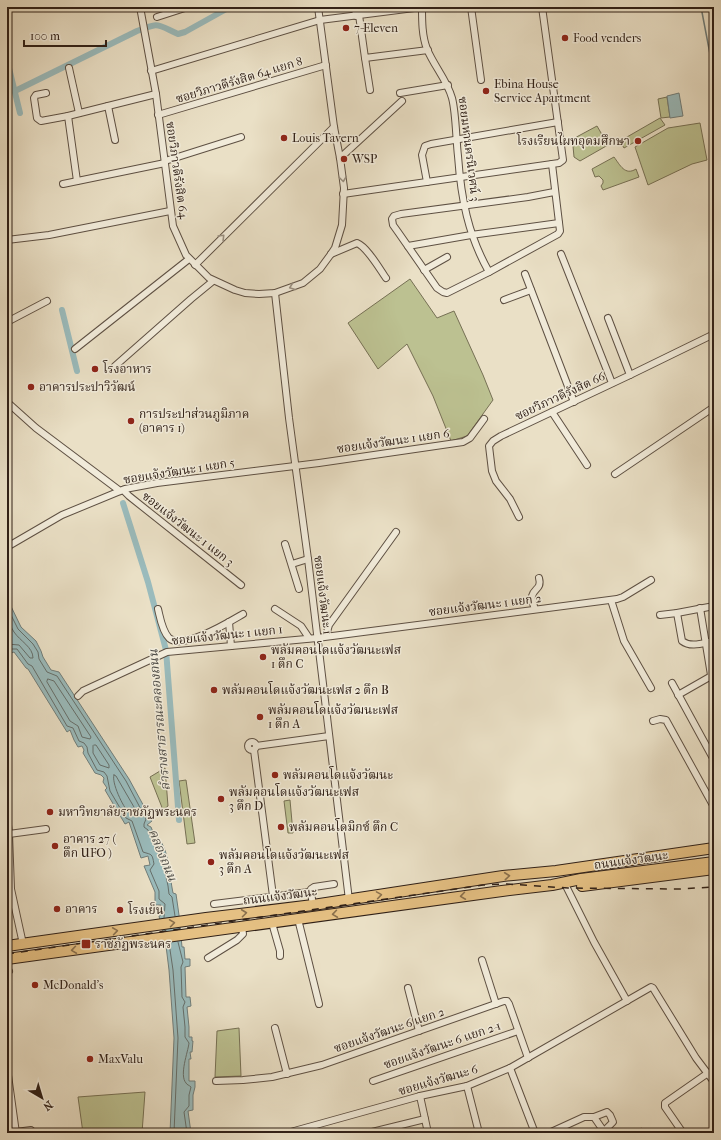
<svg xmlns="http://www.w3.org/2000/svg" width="721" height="1140" viewBox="0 0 721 1140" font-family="'IM FELL French Canon','Noto Serif Thai',serif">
<rect width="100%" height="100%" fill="#eae0c6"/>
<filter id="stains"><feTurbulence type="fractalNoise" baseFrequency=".005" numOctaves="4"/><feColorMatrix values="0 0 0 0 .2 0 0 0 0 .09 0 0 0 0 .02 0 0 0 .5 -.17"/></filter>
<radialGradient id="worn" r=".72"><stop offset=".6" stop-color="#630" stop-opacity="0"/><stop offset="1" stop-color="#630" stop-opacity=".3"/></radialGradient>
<g fill="#bcc191" stroke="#767054">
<polygon points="667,97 670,117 661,118 658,99"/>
<polygon points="660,118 665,125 624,148 620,141"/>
<polygon points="700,123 707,160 692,164 648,185 635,147 668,128"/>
<polygon points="597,126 608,145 580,161 574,157 573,146 569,141"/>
<path d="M614,157C620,165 625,176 636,169L639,177L603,190L601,186L603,183V180L599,176L595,177L592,169Z"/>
<polygon points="410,279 437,318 454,311 483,375 493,400 467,436 451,441 433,396 407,344 378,369 348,323"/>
<polygon points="165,768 168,806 163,810 150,777"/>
<polygon points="186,780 195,843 187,844 179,781"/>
<polygon points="290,800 293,833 288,833 284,801"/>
<polygon points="239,1028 241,1076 215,1077 217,1031"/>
<polygon points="145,1092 142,1133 83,1133 78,1097"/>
</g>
<g fill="#9abbbc" stroke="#707d7a">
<polygon points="679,93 683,116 670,118 667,96"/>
<path d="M7,598L21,627L36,641L41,651L43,657L51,670L59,672L129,779L152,821L147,825L151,827L153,832L156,833L159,840H160C170,856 169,874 173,893L176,894L179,915L182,947H184L185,959H190V966L185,967L186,997H190L191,1006L187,1007L189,1027V1037H192V1041H193L192,1052H190L191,1059H189V1081H195V1087L193,1095V1110L188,1111L191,1133H170L174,1038L169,970L166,946L159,916L161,915L159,909L161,908V905H155V892L144,866L150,865L148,856L141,858L129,822L125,824L105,790L107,788L103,782L104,778L101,775L95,773L83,753L84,750L82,746L78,747L74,740L70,730L67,732L28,669L26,668L14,652L9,654L7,651Z"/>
</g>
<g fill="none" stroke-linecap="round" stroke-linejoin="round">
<g stroke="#656e6a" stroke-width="1">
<polyline points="7,607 18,629 33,644 38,652 39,659 47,672 57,676 126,781 146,819 144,824 144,827 148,830 150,835 161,848 164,857 163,862 168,886 169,894 172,897 175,916"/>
<path d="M7,617C10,622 11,628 14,632C20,641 33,647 33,658H30L19,645L7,644"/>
<path d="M7,649H17L28,664L32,666L67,726L73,728L79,741L84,743L87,747L88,753L97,770L104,772L107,776L110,791L126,818L132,821L143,852C152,855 152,853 154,864L150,870L159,891V899L165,904L164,918"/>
<polygon points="48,679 54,681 91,737 90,739 82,737 78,726 70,721 47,682"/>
<polygon points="94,745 96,745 109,765 109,768 100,765 93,753 93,746"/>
<path d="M114,775L116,776L138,814V817C135,816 131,815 129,813C123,807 111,782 114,775Z"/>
<path d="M178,942L183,962L181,967L182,997L185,1002L183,1007L185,1027V1037L189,1043C188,1052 179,1075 186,1083C187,1085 189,1085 191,1087L189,1095V1106L184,1112L187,1133"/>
<polyline points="169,943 173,970 178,1038 174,1133"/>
</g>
<polyline stroke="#707d7a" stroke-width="1.5" points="701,7 714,75"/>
<g stroke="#9abbbc" stroke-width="6">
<polyline points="7,60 20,113"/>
<path d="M15,91L137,31C160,22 156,24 178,34L185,32L230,7"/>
<polyline points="62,310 77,371"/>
<polyline points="123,503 148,582 166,650 179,820"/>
</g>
<defs>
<g id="minor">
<polyline points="140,7 156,94 173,226 186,255 209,278 235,290 245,293 259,294 275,293 303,283 320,269 331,254 335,248 342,225 344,188 340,158 334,127 318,7"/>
<polyline points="355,7 356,16"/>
<path d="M422,7C422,21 422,36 427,49C434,66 447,80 452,98C456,113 456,139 458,156C461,198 468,235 489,272"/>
<polyline points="471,7 481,80"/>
<polyline points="359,15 365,58 428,50"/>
<polyline points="157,17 188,7"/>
<polyline points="365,58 370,90"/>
<polyline points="69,68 79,113"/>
<polyline points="151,71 320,20 422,7"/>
<polyline points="46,93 36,95 34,98 37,118 41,121 68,116 156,94"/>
<polyline points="400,93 448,85"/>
<polyline points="108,106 115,140"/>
<polyline points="158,115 326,65"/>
<polyline points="68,116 77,181"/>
<polyline points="340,158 402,101"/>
<polyline points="165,161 241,137"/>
<polyline points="552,164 560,231 558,234 489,272 447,293 443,292 437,288 398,232 393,225 392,219 394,216 401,214 528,197 554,192"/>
<polyline points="427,182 422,155 425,146 431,144 558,122"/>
<polyline points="63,184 165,163"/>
<polyline points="343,194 559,163 563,160 542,7"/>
<polyline points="7,240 49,235 170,211"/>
<polyline points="408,246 471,235 559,223"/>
<path d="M331,254L357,243C367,247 379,268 386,278"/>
<polyline points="561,254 612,383"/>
<polyline points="195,265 334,127"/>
<polyline points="424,270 447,257"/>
<polyline points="525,274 574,402"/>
<polyline points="275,293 289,418 308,559 349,900"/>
<polyline points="504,300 531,290"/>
<polyline points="608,318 630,375"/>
<polyline points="7,322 47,301"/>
<polyline points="75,349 189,259"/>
<polyline points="115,366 191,299 213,281"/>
<polyline points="7,402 36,428 120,491"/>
<polyline points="552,412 587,465"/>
<polyline points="615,474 714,407"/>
<polyline points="123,490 129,496 241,585"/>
<polyline points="519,517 510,499 496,481 492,471 489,446 493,441 501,436 630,375 714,334"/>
<polyline points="285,544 299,589"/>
<polyline points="7,547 62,515 125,489 157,483 319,463 463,442 470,438 484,419"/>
<polyline points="292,564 308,559"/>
<polyline points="611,600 624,641 651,688"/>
<polyline points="700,608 711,675"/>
<path d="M158,609C160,617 162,631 169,638C183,651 229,622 243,614"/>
<polyline points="275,609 301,626 309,638"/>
<path d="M535,609C534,606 531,600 532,596C534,588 542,589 539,578"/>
<path d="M677,613L682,641C691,648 703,643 714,641"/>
<polyline points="660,615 677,613 714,606"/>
<polyline points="229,622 231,646"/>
<polyline points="327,636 327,632 329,625 396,532"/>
<polyline points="672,683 714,760"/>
<polyline points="678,695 713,675"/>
<polyline points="78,696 83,691 167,652 317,638 617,599 623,597 651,580"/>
<polyline points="653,721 660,719 666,720 714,807"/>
<circle cx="252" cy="746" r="4"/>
<polyline points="256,746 329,736"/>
<polyline points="254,750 273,896"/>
<polyline points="7,816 9,834 11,889 23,944"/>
<polyline points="9,834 46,829"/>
<polyline points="566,886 594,942 627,1001"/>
<polyline points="311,895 311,889 314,887 334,884"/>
<polyline points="214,904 309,892 311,893 313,905"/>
<polyline points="298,919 319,1004"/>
<polyline points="272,923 280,951 280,956"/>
<polyline points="208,958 237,940 243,934 242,927"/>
<polyline points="482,960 496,1004"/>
<polyline points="7,972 9,971"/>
<polyline points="408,988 419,1031"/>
<polyline points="275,1028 287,1074"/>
<polyline points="7,1068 16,1133"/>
<polyline points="510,1068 535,1133"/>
<polyline points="216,1081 243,1080 272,1077 322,1065 504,1001 507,1001 509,1004 528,1058"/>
<polyline points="373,1081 518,1031"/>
<polyline points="467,1086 479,1133"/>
<polyline points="594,1117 607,1112 610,1115 613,1122 604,1131"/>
<polyline points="425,1119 428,1133"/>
<polyline points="16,1132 31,1130 34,1133"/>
<polyline points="287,1133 420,1096 467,1086 510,1068 651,987 653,988 696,1058 714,1082"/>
<polyline points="368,1133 425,1119 420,1096"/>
<polyline points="549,1133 584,1117 594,1117 605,1133"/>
<polyline points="639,1133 641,1132"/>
<polyline points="683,1133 665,1107 665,1103 708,1073"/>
</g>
<g id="primary">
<polyline points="582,886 714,869"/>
<polyline points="7,946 206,918 313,905 503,876 556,871 714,848"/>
<polyline points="7,959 502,891 552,885 581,879 714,862"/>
</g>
</defs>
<use href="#minor" stroke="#5e5043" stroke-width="8"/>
<use href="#primary" stroke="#302017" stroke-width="12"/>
<use href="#minor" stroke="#f1ebda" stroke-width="6"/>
<use href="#primary" stroke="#e5c083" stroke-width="10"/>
<polyline stroke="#302017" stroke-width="1.5" stroke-dasharray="7 7" stroke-linecap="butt" points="7,954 483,885 507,884 568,888 679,889 714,887"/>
</g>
<defs><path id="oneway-chevron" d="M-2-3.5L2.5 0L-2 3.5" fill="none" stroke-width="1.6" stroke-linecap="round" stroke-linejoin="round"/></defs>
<g stroke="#9a9082">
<use href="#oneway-chevron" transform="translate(343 179) rotate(83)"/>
<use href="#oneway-chevron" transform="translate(222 237) rotate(-45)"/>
<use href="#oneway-chevron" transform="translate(292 287) rotate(160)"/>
</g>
<g stroke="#8a704d">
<use href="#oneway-chevron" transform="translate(507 876) rotate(-6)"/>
<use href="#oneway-chevron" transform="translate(379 895) rotate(-9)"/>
<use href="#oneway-chevron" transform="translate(463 896) rotate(172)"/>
<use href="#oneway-chevron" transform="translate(244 913) rotate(-7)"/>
<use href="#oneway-chevron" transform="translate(335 914) rotate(172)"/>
<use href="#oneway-chevron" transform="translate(172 923) rotate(-8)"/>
<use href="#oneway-chevron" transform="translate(115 931) rotate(-8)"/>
<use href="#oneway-chevron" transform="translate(74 950) rotate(172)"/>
</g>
<g fill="#8f2418" stroke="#f1ebda" stroke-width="1.5">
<circle cx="346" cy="28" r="4"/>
<circle cx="565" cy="38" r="4"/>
<circle cx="486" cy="91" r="4"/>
<circle cx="284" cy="138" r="4"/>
<circle cx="638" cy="141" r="4"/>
<circle cx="344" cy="159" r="4"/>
<circle cx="95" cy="369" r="4"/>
<circle cx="31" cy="387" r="4"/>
<circle cx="131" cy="421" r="4"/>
<circle cx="263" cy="657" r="4"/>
<circle cx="214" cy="690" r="4"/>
<circle cx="260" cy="717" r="4"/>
<circle cx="275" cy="775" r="4"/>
<circle cx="221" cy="799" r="4"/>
<circle cx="50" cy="812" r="4"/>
<circle cx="281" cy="827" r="4"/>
<circle cx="55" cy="846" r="4"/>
<circle cx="211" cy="862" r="4"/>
<circle cx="57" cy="909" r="4"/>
<circle cx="120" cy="910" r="4"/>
<rect x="81" y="939" width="10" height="10" rx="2"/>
<circle cx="35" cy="985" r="4"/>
<circle cx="90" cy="1059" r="4"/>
</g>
<g text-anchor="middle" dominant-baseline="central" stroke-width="3" stroke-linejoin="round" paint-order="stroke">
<g font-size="12" fill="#302017" stroke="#f1ebda" text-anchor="start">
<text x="354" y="28">7-Eleven</text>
<text x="573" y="38">Food venders</text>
<text x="494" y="84">Ebina House<tspan x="494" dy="14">Service Apartment</tspan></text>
<text x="292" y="138">Louis Tavern</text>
<text x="630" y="141" text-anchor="end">โรงเรียนไผทอุดมศึกษา</text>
<text x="352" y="159">WSP</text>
<text x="103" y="369">โรงอาหาร</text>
<text x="39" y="387">อาคารประปาวิวัฒน์</text>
<text x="139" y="414">การประปาส่วนภูมิภาค<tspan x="139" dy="14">(อาคาร 1)</tspan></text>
<text x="271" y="650">พลัมคอนโดแจ้งวัฒนะเฟส<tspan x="271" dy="14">1 ตึก C</tspan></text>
<text x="222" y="690">พลัมคอนโดแจ้งวัฒนะเฟส 2 ตึก B</text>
<text x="268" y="710">พลัมคอนโดแจ้งวัฒนะเฟส<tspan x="268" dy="14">1 ตึก A</tspan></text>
<text x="283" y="775">พลัมคอนโดแจ้งวัฒนะ</text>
<text x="229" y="792">พลัมคอนโดแจ้งวัฒนะเฟส<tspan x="229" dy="14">3 ตึก D</tspan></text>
<text x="58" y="812">มหาวิทยาลัยราชภัฏพระนคร</text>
<text x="289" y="827">พลัมคอนโดมิกซ์ ตึก C</text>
<text x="63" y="839">อาคาร 27 (<tspan x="63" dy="14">ตึก UFO )</tspan></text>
<text x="219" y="855">พลัมคอนโดแจ้งวัฒนะเฟส<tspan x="219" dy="14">3 ตึก A</tspan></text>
<text x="65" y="909">อาคาร</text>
<text x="128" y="910">โรงเย็น</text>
<text x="95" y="944">ราชภัฏพระนคร</text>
<text x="43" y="985">McDonald's</text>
<text x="98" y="1059">MaxValu</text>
</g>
<g font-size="12" fill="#302017" stroke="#f1ebda">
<text transform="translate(239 80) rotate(-17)">ซอยวิภาวดีรังสิต 64 แยก 8</text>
<text transform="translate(469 149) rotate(83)">ซอยมหานครนิเวศน์ 3</text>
<text transform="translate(177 170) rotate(82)">ซอยวิภาวดีรังสิต 64</text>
<text transform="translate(560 396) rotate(-25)">ซอยวิภาวดีรังสิต 66</text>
<text transform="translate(393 441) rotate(-8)">ซอยแจ้งวัฒนะ 1 แยก 6</text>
<text transform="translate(179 471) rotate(-9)">ซอยแจ้งวัฒนะ 1 แยก 5</text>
<text transform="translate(188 529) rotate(38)">ซอยแจ้งวัฒนะ 1 แยก 3</text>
<text transform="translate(323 595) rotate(83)">ซอยแจ้งวัฒนะ 1</text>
<text transform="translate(485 605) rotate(-7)">ซอยแจ้งวัฒนะ 1 แยก 2</text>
<text transform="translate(227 635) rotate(-6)">ซอยแจ้งวัฒนะ 1 แยก 1</text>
<text transform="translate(631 860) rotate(-8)">ถนนแจ้งวัฒนะ</text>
<text transform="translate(280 896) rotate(-7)">ถนนแจ้งวัฒนะ</text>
<text transform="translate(389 1030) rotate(-19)">ซอยแจ้งวัฒนะ 6 แยก 2</text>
<text transform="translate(442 1045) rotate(-19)">ซอยแจ้งวัฒนะ 6 แยก 2-1</text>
<text transform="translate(438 1080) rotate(-16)">ซอยแจ้งวัฒนะ 6</text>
</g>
<g font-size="13" font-style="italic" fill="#504e49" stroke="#f1ebda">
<text transform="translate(159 720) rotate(-95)">ลำรางสาธารณะคลองถนน</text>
<text transform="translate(163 855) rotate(68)">คลองถนน</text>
</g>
</g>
<rect width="721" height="1140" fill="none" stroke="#eae0c6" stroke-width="24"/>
<rect x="8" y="8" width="705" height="1124" fill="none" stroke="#302017" stroke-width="2"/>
<rect x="12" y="12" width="697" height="1116" fill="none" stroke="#302017"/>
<g transform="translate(42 1098) rotate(142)" stroke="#f1ebda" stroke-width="3" paint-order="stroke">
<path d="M0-3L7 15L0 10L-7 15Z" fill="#302017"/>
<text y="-6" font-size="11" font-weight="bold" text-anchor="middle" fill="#302017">N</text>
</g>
<path d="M24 40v6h82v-6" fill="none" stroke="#302017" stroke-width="2"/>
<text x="30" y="40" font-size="12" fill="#302017" stroke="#f1ebda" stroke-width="3" paint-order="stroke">100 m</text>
<rect width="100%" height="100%" filter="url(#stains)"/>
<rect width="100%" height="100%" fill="url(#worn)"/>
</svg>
